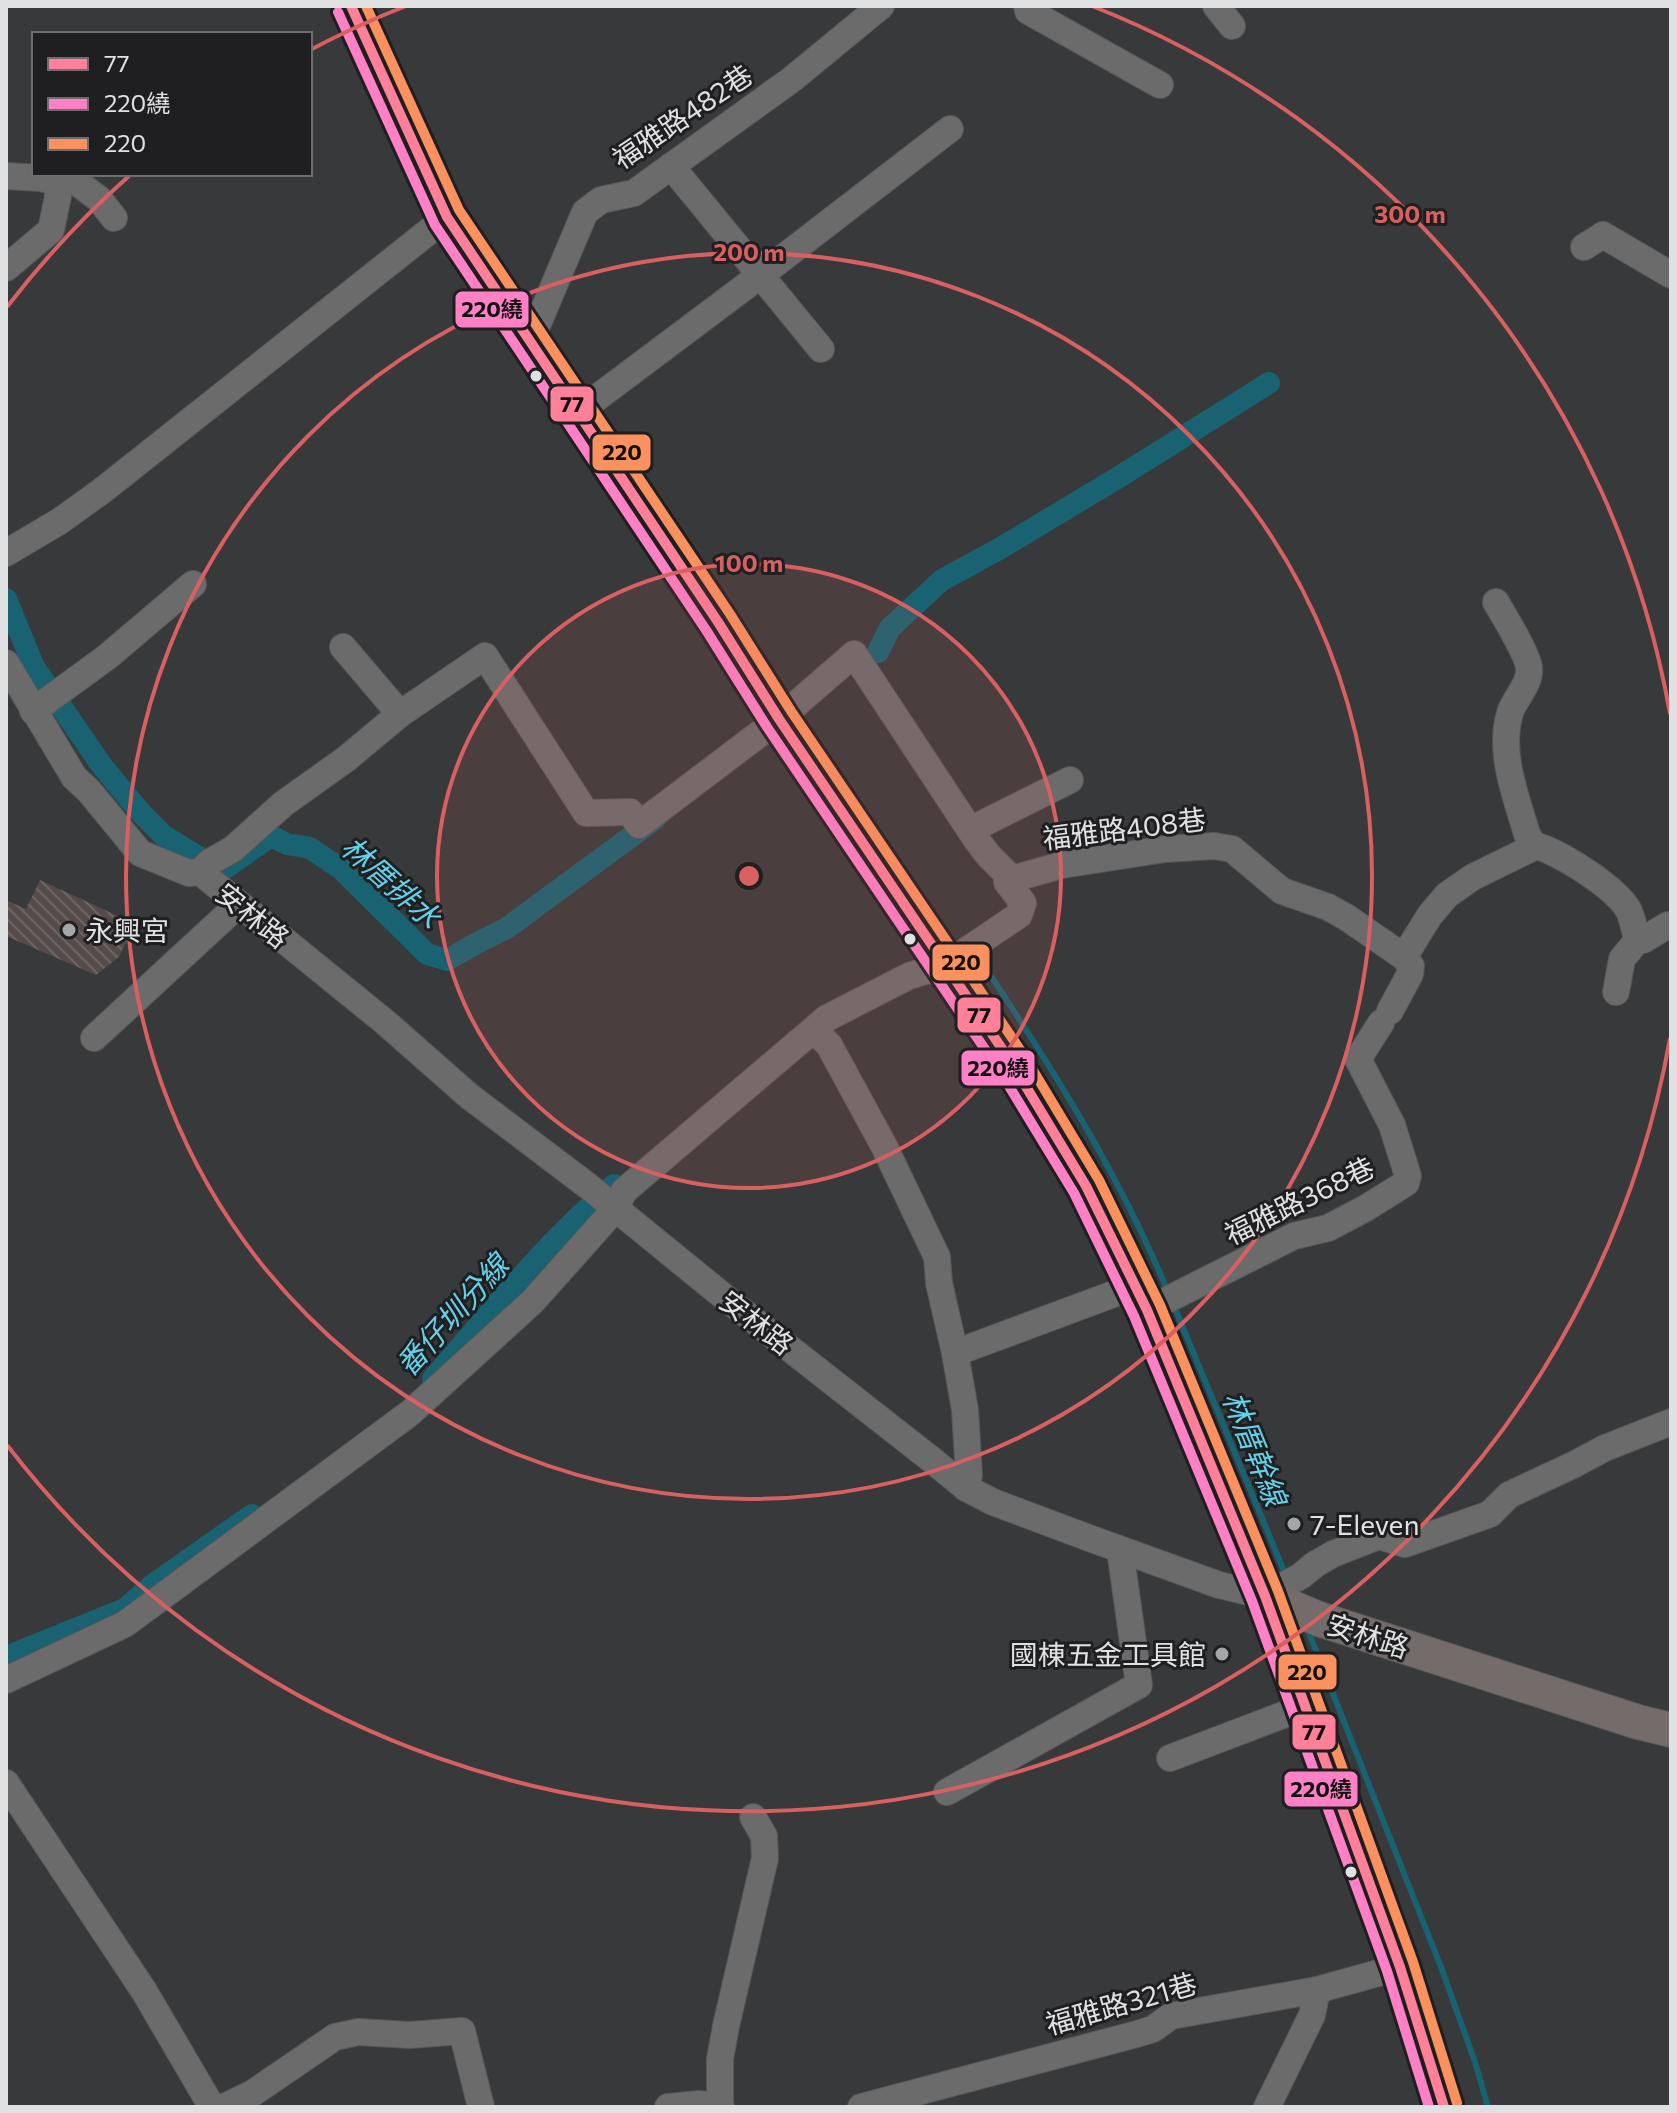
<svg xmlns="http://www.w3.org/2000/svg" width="1677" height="2113" viewBox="0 0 1677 2113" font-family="Commissioner,'Noto Sans TC',sans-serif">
<defs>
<pattern id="building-back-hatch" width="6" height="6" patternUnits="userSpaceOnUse" patternTransform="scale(2)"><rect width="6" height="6" fill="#554b4a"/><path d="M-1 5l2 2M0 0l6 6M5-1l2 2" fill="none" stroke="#6d6564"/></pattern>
</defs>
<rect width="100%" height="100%" fill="#38393b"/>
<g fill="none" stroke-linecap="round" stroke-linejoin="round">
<g stroke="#186271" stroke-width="6">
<path d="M983,964C1053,1069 1120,1176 1168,1292"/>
<polyline points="1174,1306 1286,1576"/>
<polyline points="1307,1628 1441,1967 1475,2062 1488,2107"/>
</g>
<g stroke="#186271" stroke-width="22">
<polyline points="6,599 34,667 102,766 141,813 163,835 221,871 271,836 287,844 310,848 341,869 427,954 447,960 479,942 507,928 655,819"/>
<polyline points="878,652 890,628 942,580 999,549 1119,477 1269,383"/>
<path d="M433,1379C490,1313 546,1242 614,1185"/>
<polyline points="6,1657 125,1609 151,1586 252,1515"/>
</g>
</g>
<polygon fill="url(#building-back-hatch)" points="40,880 135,924 119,957 96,975 6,936 6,900 26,909"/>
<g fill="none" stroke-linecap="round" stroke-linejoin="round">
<defs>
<g id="minor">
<polyline points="1027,6 1028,11 1160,85"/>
<polyline points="1216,6 1232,26"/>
<polyline points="671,166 821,349"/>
<polyline points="6,176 40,178 58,182 58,196 51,230 6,268"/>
<polyline points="58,182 74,180 99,199 114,218"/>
<polyline points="1584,247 1603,235 1671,275"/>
<polyline points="531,340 585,212 601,200 634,193 791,80 881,6"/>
<polyline points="578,412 762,274 950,129"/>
<polyline points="6,553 60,521 103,490 447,217"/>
<path d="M1496,602C1504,616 1528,655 1529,668C1531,684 1514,699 1510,713C1498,752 1516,797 1527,834L1533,845"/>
<polyline points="343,647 400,714"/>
<polyline points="6,663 74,777 89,791 140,853 189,873 200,872 385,1022 469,1096 588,1186 728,1300 932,1460 966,1488 993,1502 1089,1538 1219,1585 1265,1596"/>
<polyline points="33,711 107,657 193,584"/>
<polyline points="970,830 1070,780"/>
<polyline points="200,872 210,862 233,849 283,804 346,759 400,714 485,656 586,813 630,812 639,825 779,719 854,654 976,839 988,855 1012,879"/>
<polyline points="1616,992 1622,959 1640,937 1643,940 1668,925 1671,926"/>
<polyline points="1390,1011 1410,974 1411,966 1404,957"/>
<polyline points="814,1030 829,1045 884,1146 937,1257 939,1283 955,1353 965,1410 969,1475 966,1488"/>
<polyline points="94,1038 239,904"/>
<polyline points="1147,1310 1294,1236 1328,1228 1366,1208 1406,1183 1408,1176 1392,1125 1358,1059 1381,1023"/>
<polyline points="955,1353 1135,1286"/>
<polyline points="1265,1596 1400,1967 1444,2107"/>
<polyline points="1265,1596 1301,1576 1314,1565 1333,1554 1379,1536 1405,1544 1490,1514 1509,1495 1573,1465 1605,1448 1671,1422"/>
<path d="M6,1680L125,1624L410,1413L532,1302L615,1209L624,1191L827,1018L909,976L945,965L1019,915L1023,903L1007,882L1012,879L1062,865L1165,849L1214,846L1232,849L1282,891L1328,907L1346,917L1404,957L1430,915L1447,895L1473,877L1528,850L1533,845C1557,850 1617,888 1629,911C1632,918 1634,927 1636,935L1640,937"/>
<polyline points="1170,1758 1304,1707"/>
<polyline points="6,1783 144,1991 212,2107"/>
<polyline points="947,1792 1139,1685 1120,1550"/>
<polyline points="720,2106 720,2059 726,2026 765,1858 764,1836 753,1817"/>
<polyline points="224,2107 253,2093 335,2037 358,2032 410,2035 462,2031 481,2107"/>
<polyline points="668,2107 699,2104 721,2107"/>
<polyline points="861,2107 1137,2034 1153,2029 1171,2016 1317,1990 1400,1967"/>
<polyline points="1267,2107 1312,2015 1317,1990"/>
</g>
<polyline id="major" points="351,6 447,217 718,622 779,719 1013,1065 1086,1186 1147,1310 1265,1596 1319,1619 1638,1722 1671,1730"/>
</defs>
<use href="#minor" stroke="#565759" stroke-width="28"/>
<use href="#major" stroke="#565759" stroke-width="36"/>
<use href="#minor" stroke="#6b6b6c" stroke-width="26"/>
<use href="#major" stroke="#746b6b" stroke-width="34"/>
<defs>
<polyline id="bus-1" points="351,6 447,217 718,622 779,719 1013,1065 1086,1186 1147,1310 1265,1596 1400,1967 1444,2107"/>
<polyline id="bus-2" points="338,12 435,225 706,630 767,727 1001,1073 1074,1193 1134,1316 1252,1601 1387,1971 1429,2107"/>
<polyline id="bus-3" points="366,6 459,210 730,614 791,711 1025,1057 1099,1180 1160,1305 1278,1591 1413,1962 1457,2103"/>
</defs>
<use href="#bus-1" stroke="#1f1f21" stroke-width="16"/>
<use href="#bus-2" stroke="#1f1f21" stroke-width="16"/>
<use href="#bus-3" stroke="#1f1f21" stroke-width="16"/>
<use href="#bus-1" stroke="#ff8098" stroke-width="10"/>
<use href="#bus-2" stroke="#ff80c5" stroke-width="10"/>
<use href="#bus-3" stroke="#fa915f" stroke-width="10"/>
</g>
<circle cx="749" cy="876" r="312" fill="#d96060" fill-opacity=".12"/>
<g fill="none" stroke="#d96060" stroke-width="4">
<circle cx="749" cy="876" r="312"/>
<circle cx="749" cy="876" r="623"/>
<path d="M1670 1038A935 935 0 0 1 7 1445M7 307A935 935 0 0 1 129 176M310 50A935 935 0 0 1 406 6M1092 6A935 935 0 0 1 1670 714"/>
</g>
<g fill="#e0e1e3" stroke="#1f1f21" stroke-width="3">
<circle cx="536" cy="376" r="7"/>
<circle cx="910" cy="939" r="7"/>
<circle cx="1351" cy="1872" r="7"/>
</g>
<g fill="#a5a6a8" stroke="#1f1f21" stroke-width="3">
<circle cx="69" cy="930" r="8"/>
<circle cx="1294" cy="1524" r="8"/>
<circle cx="1222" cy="1654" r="8"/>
</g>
<g text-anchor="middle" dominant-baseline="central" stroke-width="6" stroke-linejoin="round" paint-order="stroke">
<g font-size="28" fill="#e0e1e3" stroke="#1f1f21">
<text transform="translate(682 116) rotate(-34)">福雅路482巷</text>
<text transform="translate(1124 828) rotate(-7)">福雅路408巷</text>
<text transform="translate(253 915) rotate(39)">安林路</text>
<text transform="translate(1299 1200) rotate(-26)">福雅路368巷</text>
<text transform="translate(757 1322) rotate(38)">安林路</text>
<text transform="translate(1368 1635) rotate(18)">安林路</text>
<text transform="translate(1121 2003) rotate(-16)">福雅路321巷</text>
</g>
<g font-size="28" fill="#e0e1e3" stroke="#1f1f21" text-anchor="start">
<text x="85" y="930">永興宮</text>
<text x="1310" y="1524">7-Eleven</text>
<text x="1206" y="1654" text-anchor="end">國棟五金工具館</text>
</g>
<g font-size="30" font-style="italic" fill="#62d1ea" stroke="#1f1f21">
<text transform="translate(392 881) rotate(42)">林厝排水</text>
<text transform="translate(451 1314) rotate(-48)">番仔圳分線</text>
<text transform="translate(1256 1448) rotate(68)">林厝幹線</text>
</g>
</g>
<circle cx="749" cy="876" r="12" fill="#d96060" stroke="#1f1f21" stroke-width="4"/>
<g font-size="24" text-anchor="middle" font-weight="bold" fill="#d96060" stroke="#1f1f21" stroke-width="6" stroke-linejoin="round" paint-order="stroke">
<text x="1410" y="223">300 m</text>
<text x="749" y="261">200 m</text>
<text x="749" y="572">100 m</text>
</g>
<g stroke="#1f1f21" stroke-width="3">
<rect x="454" y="290" width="76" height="39" rx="8" fill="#ff80c5"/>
<rect x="549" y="385" width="46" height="38" rx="8" fill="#ff8098"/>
<rect x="591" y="433" width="61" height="39" rx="8" fill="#fa915f"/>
<rect x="931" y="943" width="60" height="39" rx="8" fill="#fa915f"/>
<rect x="956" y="996" width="46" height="38" rx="8" fill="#ff8098"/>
<rect x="960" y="1049" width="76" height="38" rx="8" fill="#ff80c5"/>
<rect x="1277" y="1653" width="61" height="38" rx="8" fill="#fa915f"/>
<rect x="1291" y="1713" width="46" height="38" rx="8" fill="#ff8098"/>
<rect x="1283" y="1770" width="76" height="38" rx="8" fill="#ff80c5"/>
</g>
<g font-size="22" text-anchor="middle" font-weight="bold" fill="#111">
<text x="492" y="317">220繞</text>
<text x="572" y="412">77</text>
<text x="622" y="460">220</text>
<text x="961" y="970">220</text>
<text x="979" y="1023">77</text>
<text x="998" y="1076">220繞</text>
<text x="1307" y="1680">220</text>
<text x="1314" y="1740">77</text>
<text x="1321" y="1797">220繞</text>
</g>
<rect width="1677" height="2113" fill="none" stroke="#e0e1e3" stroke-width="16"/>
<rect x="32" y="32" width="280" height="144" fill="#1f1f21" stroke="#6c6d6f" stroke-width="2"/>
<rect x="48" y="58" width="40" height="12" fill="#ff8098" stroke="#6c6d6f" stroke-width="2"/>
<text x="104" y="72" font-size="24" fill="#e0e1e3">77</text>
<rect x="48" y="98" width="40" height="12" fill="#ff80c5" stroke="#6c6d6f" stroke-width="2"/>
<text x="104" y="112" font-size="24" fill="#e0e1e3">220繞</text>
<rect x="48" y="138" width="40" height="12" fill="#fa915f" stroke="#6c6d6f" stroke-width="2"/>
<text x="104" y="152" font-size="24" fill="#e0e1e3">220</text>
</svg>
